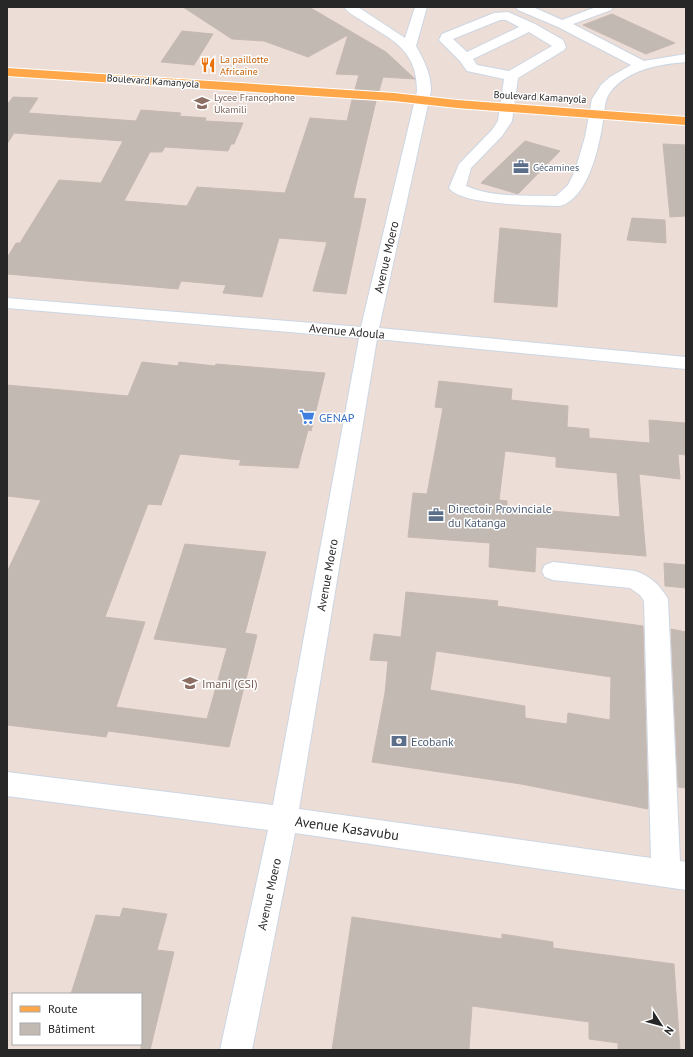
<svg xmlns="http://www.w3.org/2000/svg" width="693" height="1057" viewBox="0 0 693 1057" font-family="'PT Sans',sans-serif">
<rect width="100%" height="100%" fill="#ecddd6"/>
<g fill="#c3b9b3" stroke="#c7b9b1" fill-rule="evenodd">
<polygon points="183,7 309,7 386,52 415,79 383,77 379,91 355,89 359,75 336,74 348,35 308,57 264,41 232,39"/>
<polygon points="612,14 675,43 646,54 583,25"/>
<polygon points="182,31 213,34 194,65 161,62"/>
<polygon points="13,97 38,98 28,113 136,121 141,110 181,113 179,116 206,118 205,121 243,123 234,144 231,144 228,151 165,147 162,152 150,152 124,201 187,206 197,187 285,193 310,118 347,121 352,100 376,101 353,198 366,199 346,294 313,291 327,242 279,238 262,297 223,293 226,285 181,281 178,289 7,274 7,258 16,243 20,243 59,180 101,183 123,141 14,133 7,144 7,105"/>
<polygon points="525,141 560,151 518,194 481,183"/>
<polygon points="663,144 686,145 686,216 670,217"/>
<polygon points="632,218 665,220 666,243 627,240"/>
<polygon points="500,228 561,234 557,307 494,302"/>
<polygon points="142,362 178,366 179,362 215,366 216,364 325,373 311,431 308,430 298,468 239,465 241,460 180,454 161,505 148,504 105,617 145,622 116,707 207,719 227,648 154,639 185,544 266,552 245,633 257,635 229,747 108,731 106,737 7,725 7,572 41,500 7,496 7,385 128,396"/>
<path d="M439,381L512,389L511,400L568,406L567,427L589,429V438L650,443L649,420L685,423L686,455L678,454L680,479L639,474L646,556L536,547L535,572L489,567L490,543L408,537L413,493L427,494L443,408L435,407ZM505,451L556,457V467L617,473L620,517L507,507V501L499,500Z"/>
<polygon points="664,563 686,565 686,588 665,586"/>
<path d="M406,592L498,601L497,606L643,626L648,809L521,784L372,762L385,693L388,661L370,660L374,634L401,637ZM436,651L611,677L610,720L568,713L567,724L525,718V706L430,690Z"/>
<polygon points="671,629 686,632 686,788 678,787"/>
<polygon points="123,908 167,914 157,950 174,952 150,1050 141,1050 141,994 71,994 96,915 120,917"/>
<polygon points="352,917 502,939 502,934 553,942 553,948 674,964 680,1050 618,1050 618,1043 589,1039 589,1022 472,1006 469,1050 332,1050"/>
</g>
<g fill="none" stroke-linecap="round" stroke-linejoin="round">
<defs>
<g id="minor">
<path d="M344,7H358L405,38L415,7H427L416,46C424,61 431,73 431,91L379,328L686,357V369L377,339L299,809L651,858L644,601L640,595L630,588L553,580L545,577L542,571L545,565L553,562L635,571C650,576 660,585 668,599L680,861L686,862V890L295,833L252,1050H220L268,830L7,796V772L273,805L359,338L7,308V298L361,327L417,91C417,49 392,40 361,20C355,16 348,13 344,7Z"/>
<path d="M516,7H533L562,20L596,7H613L611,10L573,24L644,61L686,54V62C660,64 629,69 611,91C604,100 605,109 603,120C600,145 588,199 560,206C538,205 462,206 449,188L459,164L492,130L498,121L504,79L467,71L460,61L439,40L442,34L494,13L508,12L535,24L563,40L566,47L564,50L518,78L512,121L502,136L471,168L466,186C493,198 526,195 556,196L568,185L575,171L585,137L592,99L601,85L610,77L631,65L558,27L518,10ZM500,20H506L519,27L467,52L453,39ZM529,32L552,46L509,71L477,65L473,59Z"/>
</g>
<polygon id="major" points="7,68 394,93 457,100 686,117 686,125 457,108 394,101 7,76"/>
</defs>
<use href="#minor" stroke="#ccd6e3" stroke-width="2"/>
<use href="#major" stroke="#fff" stroke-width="2"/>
<use href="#minor" fill="#fff" fill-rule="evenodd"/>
<use href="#major" fill="#ffa749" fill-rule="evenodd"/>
</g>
<defs>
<symbol id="restaurant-bare" viewBox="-9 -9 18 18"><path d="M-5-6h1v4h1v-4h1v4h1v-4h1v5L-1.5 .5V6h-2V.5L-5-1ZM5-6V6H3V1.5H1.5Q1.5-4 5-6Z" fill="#e8710a" stroke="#fff" stroke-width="2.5" paint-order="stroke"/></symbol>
<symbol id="school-bare" viewBox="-9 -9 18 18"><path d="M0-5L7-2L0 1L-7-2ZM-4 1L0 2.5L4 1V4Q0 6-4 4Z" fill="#8d6e63" stroke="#fff" stroke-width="2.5" paint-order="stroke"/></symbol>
<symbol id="office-bare" viewBox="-9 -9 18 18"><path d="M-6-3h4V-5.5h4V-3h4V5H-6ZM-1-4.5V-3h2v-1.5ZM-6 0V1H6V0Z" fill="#5c6f8a" stroke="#fff" stroke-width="2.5" paint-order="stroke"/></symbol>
<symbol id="supermarket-bare" viewBox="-9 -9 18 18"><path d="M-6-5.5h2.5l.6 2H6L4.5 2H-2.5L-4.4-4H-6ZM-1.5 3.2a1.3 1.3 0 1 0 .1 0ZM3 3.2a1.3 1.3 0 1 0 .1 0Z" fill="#3f7fe0" stroke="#fff" stroke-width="2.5" paint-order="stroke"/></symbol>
<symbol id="bank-bare" viewBox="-9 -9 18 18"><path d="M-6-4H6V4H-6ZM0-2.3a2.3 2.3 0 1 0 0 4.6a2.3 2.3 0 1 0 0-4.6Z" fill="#5c6f8a" stroke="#fff" stroke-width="2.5" paint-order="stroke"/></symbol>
</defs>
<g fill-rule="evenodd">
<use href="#restaurant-bare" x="197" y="54" width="22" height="22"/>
<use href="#school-bare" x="191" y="92" width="22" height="22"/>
<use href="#office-bare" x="510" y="156" width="22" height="22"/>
<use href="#supermarket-bare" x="296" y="406" width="22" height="22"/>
<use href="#office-bare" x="425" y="504" width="22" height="22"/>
<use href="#school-bare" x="179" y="672" width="22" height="22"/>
<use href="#bank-bare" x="388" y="730" width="22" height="22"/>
</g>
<g text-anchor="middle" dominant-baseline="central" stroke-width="3" stroke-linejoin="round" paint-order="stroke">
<g font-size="10" fill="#c56008" stroke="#fff" text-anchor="start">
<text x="220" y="59">La paillotte<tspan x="220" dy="12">Africaine</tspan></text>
</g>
<g font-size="10" fill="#272727" stroke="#fff">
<text transform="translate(153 81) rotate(4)">Boulevard Kamanyola</text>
<text transform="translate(540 97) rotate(3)">Boulevard Kamanyola</text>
</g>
<g font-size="10" fill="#785e54" stroke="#fff" text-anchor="start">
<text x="214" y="97">Lycee Francophone<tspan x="214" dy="12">Ukamili</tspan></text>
</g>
<g font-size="10" fill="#4e5e75" stroke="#fff" text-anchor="start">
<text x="533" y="167">Gécamines</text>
</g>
<g font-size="12" fill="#272727" stroke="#fff">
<text transform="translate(386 257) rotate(-77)">Avenue Moero</text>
<text transform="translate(347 331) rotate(5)">Avenue Adoula</text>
<text transform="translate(327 575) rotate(-80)">Avenue Moero</text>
<text transform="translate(269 894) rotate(-78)">Avenue Moero</text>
</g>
<g font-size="12" fill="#366cbe" stroke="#fff" text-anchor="start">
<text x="319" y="417">GENAP</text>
</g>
<g font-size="12" fill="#4e5e75" stroke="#fff" text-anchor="start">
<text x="448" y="508">Directoir Provinciale<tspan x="448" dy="14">du Katanga</tspan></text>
<text x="411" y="741">Ecobank</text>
</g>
<g font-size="12" fill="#785e54" stroke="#fff" text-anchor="start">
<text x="202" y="683">Imani (CSI)</text>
</g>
<g font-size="14" fill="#272727" stroke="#fff">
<text transform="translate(347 828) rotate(8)">Avenue Kasavubu</text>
</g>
</g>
<rect width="693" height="1057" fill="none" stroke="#272727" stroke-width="16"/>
<rect x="12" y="993" width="130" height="52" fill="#ffffff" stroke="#a9a9a9"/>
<rect x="20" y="1006" width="20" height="6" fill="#ffa749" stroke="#a9a9a9"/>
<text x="48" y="1013" font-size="12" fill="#272727">Route</text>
<rect x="20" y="1023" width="20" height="12" fill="#c3b9b3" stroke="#a9a9a9"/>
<text x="48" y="1033" font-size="12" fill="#272727">Bâtiment</text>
<g transform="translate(661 1025) rotate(126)" stroke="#ffffff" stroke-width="3" paint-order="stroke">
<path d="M0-3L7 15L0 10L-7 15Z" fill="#272727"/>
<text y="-6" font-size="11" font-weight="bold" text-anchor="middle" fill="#272727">N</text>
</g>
</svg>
